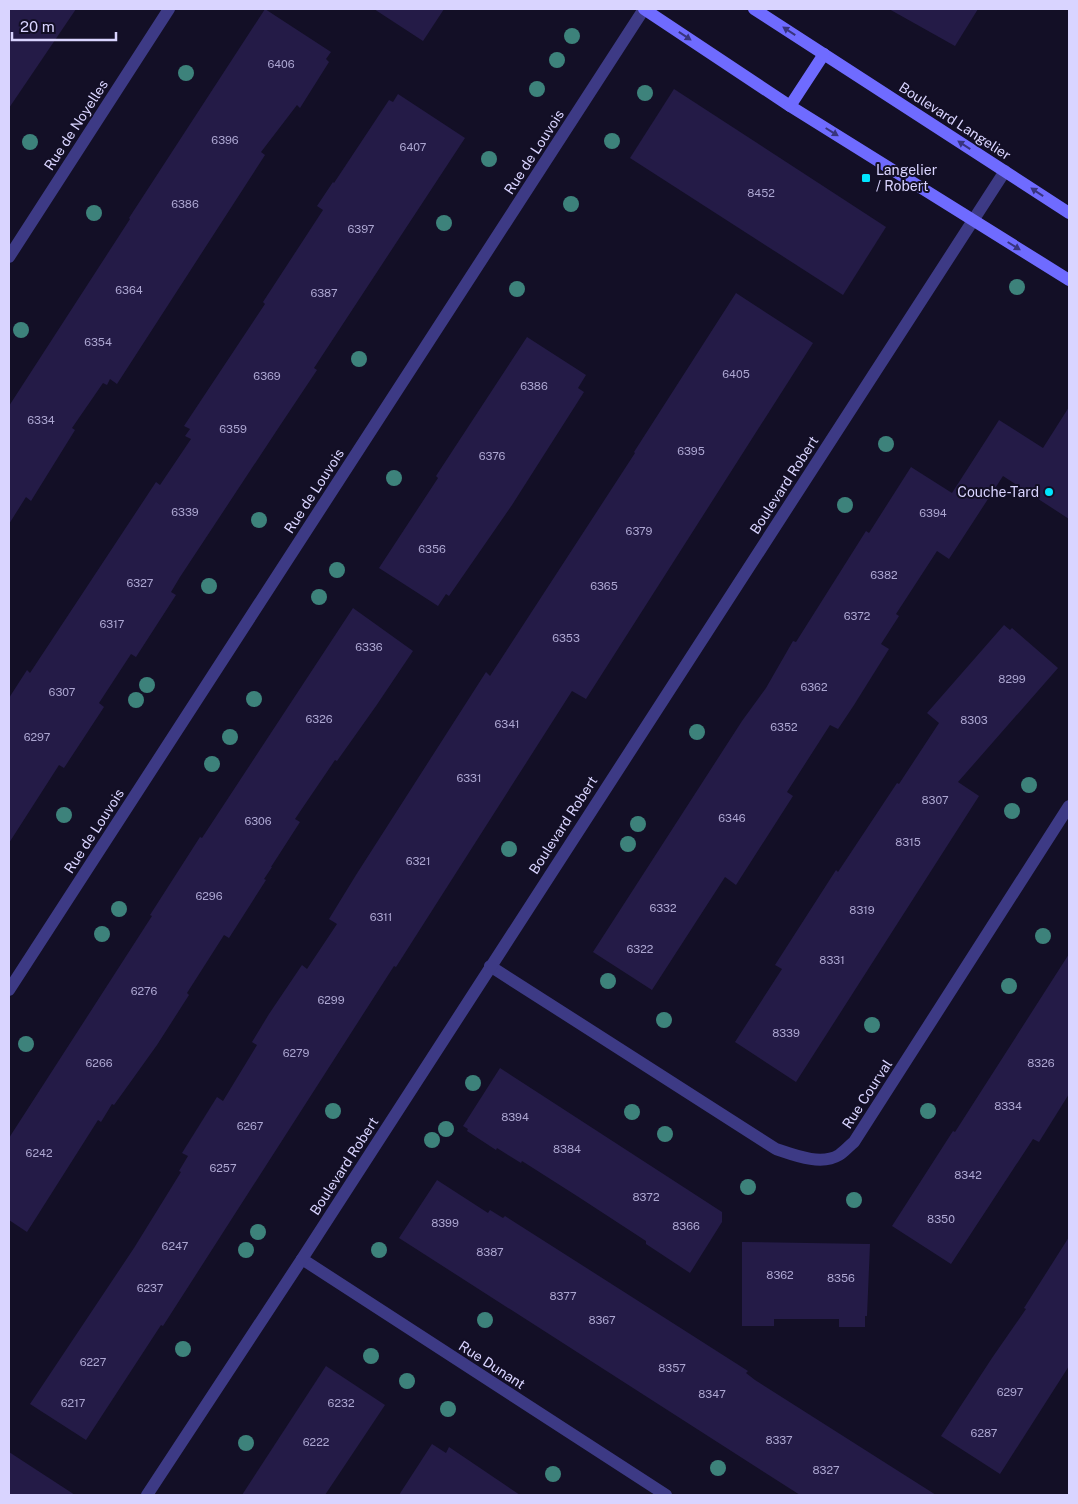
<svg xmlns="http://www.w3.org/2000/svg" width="1078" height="1504" viewBox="0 0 1078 1504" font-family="'Public Sans',sans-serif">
<rect width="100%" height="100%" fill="#130f26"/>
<g fill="#241b47">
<polygon points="9,9 76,9 9,108"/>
<polygon points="265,9 331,52 326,59 329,62 300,108 297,105 261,152 265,155 117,384 110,379 107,385 103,383 72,428 75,430 31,501 26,497 9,524 9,406 130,219 129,218"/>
<polygon points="374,9 444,9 423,41"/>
<polygon points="889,9 978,9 955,46"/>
<polygon points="674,89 886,227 843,295 630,158"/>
<polygon points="398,94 465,138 314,368 317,370 281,424 180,577 171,592 176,595 136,657 131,654 99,703 104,707 64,768 59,765 9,843 9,698 27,670 30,673 156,482 160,485 191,439 185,436 190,429 184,426 265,304 263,302 323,210 317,206 333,182 334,183 389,100 393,102"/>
<polygon points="736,293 813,343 586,699 572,691 396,967 394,966 163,1326 161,1325 86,1440 30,1404 134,1248 181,1172 179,1171 188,1156 182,1153 217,1097 223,1101 257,1045 252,1042 269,1014 302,965 307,969 337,924 329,919 356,875 486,672 490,676 635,453 634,452"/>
<polygon points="527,337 586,375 578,388 584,392 512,505 449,596 446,594 438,606 379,568 438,478 436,476"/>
<polygon points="1069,407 1069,519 1003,476 949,559 937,551 896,614 899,616 881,644 889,649 854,705 838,729 830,725 787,792 793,796 736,885 725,877 652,990 593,952 742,721 766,688 793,641 796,642 866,531 869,533 911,467 952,493 999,420 1043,448"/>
<polygon points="353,608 413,651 376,706 337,761 335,760 295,819 300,822 271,867 272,867 264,879 266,880 229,938 224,935 187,993 189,995 157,1045 114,1105 112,1104 101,1122 98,1120 27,1232 9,1220 9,1138 152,916 150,915 200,837 202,838"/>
<polygon points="1004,625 1010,630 1012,628 1058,668 958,782 979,796 796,1082 735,1042 782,969 775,965 836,870 838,872 897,783 899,784 939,723 927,713"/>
<polygon points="1069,954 1069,1094 1039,1142 1033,1139 951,1264 892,1226 953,1131 955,1132"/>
<polygon points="500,1068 722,1212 722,1222 690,1273 646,1244 646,1241 577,1196 522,1161 521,1163 497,1148 496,1150 467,1131 468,1129 463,1126"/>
<polygon points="437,1180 488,1213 490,1210 503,1218 505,1216 748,1371 746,1373 755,1380 936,1495 800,1495 399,1238"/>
<polygon points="1069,1237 1069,1366 1000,1474 941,1436 992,1358 1026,1309 1024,1308"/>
<polygon points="742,1242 870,1244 867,1316 865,1316 865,1327 839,1327 839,1319 774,1319 774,1326 742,1326"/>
<polygon points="326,1366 385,1405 325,1495 242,1495"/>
<polygon points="432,1444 446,1453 449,1447 520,1495 399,1495"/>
<polygon points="9,1452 75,1495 9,1495"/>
</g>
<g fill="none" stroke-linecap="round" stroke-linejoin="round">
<g stroke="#3d3a85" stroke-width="12">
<polyline points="9,257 169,9"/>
<path d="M490,966L776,1149C794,1155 821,1166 839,1155C844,1152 849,1146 854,1142L1069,806"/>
<polyline points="9,990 644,9"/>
<polyline points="302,1259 666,1495"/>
</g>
<polyline stroke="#3d3a85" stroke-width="12" points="147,1495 302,1259 1005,171"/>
<g stroke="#6f6bff" stroke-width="12">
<polyline points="644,9 790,106 1069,280"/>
<polyline points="754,9 1069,213"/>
<polyline points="790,106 824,54"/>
</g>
</g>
<g fill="#3d827b">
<circle cx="572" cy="36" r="8"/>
<circle cx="557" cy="60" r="8"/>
<circle cx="186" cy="73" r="8"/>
<circle cx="537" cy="89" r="8"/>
<circle cx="645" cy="93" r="8"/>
<circle cx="612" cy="141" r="8"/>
<circle cx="30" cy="142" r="8"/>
<circle cx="489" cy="159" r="8"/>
<circle cx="571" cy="204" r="8"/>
<circle cx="94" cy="213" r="8"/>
<circle cx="444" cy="223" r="8"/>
<circle cx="1017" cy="287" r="8"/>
<circle cx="517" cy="289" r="8"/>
<circle cx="21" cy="330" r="8"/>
<circle cx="359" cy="359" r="8"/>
<circle cx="886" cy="444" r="8"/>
<circle cx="394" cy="478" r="8"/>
<circle cx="845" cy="505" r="8"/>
<circle cx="259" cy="520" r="8"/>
<circle cx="337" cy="570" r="8"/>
<circle cx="209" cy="586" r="8"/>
<circle cx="319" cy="597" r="8"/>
<circle cx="147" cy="685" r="8"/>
<circle cx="254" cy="699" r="8"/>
<circle cx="136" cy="700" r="8"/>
<circle cx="697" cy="732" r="8"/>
<circle cx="230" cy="737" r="8"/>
<circle cx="212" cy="764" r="8"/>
<circle cx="1029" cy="785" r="8"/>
<circle cx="1012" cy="811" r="8"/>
<circle cx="64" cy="815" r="8"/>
<circle cx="638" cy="824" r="8"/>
<circle cx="628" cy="844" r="8"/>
<circle cx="509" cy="849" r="8"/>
<circle cx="119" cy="909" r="8"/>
<circle cx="102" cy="934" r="8"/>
<circle cx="1043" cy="936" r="8"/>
<circle cx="608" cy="981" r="8"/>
<circle cx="1009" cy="986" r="8"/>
<circle cx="664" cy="1020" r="8"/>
<circle cx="872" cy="1025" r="8"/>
<circle cx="26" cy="1044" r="8"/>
<circle cx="473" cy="1083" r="8"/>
<circle cx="333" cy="1111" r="8"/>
<circle cx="928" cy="1111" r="8"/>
<circle cx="632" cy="1112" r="8"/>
<circle cx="446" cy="1129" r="8"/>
<circle cx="665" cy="1134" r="8"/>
<circle cx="432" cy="1140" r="8"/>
<circle cx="748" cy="1187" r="8"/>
<circle cx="854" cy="1200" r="8"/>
<circle cx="258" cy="1232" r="8"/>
<circle cx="246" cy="1250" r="8"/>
<circle cx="379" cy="1250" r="8"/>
<circle cx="485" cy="1320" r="8"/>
<circle cx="183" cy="1349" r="8"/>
<circle cx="371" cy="1356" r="8"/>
<circle cx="407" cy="1381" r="8"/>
<circle cx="448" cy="1409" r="8"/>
<circle cx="246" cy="1443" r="8"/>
<circle cx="718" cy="1468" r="8"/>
<circle cx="553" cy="1474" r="8"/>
</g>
<defs><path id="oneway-solid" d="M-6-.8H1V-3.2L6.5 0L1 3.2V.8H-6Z" transform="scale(1.25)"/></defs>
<g fill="#38347d">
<use href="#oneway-solid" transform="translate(789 31) rotate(-147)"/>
<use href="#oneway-solid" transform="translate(685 36) rotate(34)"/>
<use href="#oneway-solid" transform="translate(832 132) rotate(32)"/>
<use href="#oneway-solid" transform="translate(964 145) rotate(-147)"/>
<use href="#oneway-solid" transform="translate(1037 192) rotate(-146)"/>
<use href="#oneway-solid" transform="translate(1014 246) rotate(32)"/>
</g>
<g fill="#00e5ff" stroke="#130f26" stroke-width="2">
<rect x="861" y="173" width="10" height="10" rx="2.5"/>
<circle cx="1049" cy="492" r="5"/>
</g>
<g text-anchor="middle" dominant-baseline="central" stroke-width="4" stroke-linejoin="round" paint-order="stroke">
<g font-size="11" fill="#aca6d1">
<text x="281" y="64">6406</text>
<text x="225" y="140">6396</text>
<text x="413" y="147">6407</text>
<text x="761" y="193">8452</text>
<text x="185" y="204">6386</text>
<text x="361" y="229">6397</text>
<text x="129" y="290">6364</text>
<text x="324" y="293">6387</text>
<text x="98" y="342">6354</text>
<text x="736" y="374">6405</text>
<text x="267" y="376">6369</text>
<text x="534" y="386">6386</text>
<text x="41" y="420">6334</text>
<text x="233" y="429">6359</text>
<text x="691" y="451">6395</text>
<text x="492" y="456">6376</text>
<text x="185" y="512">6339</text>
<text x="933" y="513">6394</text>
<text x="639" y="531">6379</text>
<text x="432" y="549">6356</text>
<text x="884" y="575">6382</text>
<text x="140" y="583">6327</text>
<text x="604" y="586">6365</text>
<text x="857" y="616">6372</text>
<text x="112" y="624">6317</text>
<text x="566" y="638">6353</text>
<text x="369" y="647">6336</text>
<text x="1012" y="679">8299</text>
<text x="814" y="687">6362</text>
<text x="62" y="692">6307</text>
<text x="319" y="719">6326</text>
<text x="974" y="720">8303</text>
<text x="507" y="724">6341</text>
<text x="784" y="727">6352</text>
<text x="37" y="737">6297</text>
<text x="469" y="778">6331</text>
<text x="935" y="800">8307</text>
<text x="732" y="818">6346</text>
<text x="258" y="821">6306</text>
<text x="908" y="842">8315</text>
<text x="418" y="861">6321</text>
<text x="209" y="896">6296</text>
<text x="663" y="908">6332</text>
<text x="862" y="910">8319</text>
<text x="381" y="917">6311</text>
<text x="640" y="949">6322</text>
<text x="832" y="960">8331</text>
<text x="144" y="991">6276</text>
<text x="331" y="1000">6299</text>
<text x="786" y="1033">8339</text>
<text x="296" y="1053">6279</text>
<text x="99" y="1063">6266</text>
<text x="1041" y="1063">8326</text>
<text x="1008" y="1106">8334</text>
<text x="515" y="1117">8394</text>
<text x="250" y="1126">6267</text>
<text x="567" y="1149">8384</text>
<text x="39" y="1153">6242</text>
<text x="223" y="1168">6257</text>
<text x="968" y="1175">8342</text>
<text x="646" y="1197">8372</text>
<text x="941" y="1219">8350</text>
<text x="445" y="1223">8399</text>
<text x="686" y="1226">8366</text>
<text x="175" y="1246">6247</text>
<text x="490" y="1252">8387</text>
<text x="780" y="1275">8362</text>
<text x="841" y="1278">8356</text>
<text x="150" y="1288">6237</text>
<text x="563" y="1296">8377</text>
<text x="602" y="1320">8367</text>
<text x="93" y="1362">6227</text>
<text x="672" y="1368">8357</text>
<text x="1010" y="1392">6297</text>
<text x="712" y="1394">8347</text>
<text x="73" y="1403">6217</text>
<text x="341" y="1403">6232</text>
<text x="984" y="1433">6287</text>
<text x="779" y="1440">8337</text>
<text x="316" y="1442">6222</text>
<text x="826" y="1470">8327</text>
</g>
<g font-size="14" fill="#d9d4ff" stroke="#130f26">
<text transform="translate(955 121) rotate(33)">Boulevard Langelier</text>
<text transform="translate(76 125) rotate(-57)">Rue de Noyelles</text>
<text transform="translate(534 152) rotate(-57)">Rue de Louvois</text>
<text transform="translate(784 485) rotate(-57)">Boulevard Robert</text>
<text transform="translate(314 491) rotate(-57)">Rue de Louvois</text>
<text transform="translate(563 825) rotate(-57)">Boulevard Robert</text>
<text transform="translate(94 831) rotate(-57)">Rue de Louvois</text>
<text transform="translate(867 1094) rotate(-57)">Rue Courval</text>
<text transform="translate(344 1166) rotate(-57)">Boulevard Robert</text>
<text transform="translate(492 1365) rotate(33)">Rue Dunant</text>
</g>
<g font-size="14" fill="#d9d4ff" stroke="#130f26" text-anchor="start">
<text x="876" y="170">Langelier<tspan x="876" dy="16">/ Robert</tspan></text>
<text x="1039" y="492" text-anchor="end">Couche-Tard</text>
</g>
</g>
<rect width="1078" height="1504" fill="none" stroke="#d9d4ff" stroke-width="20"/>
<path d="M12 32v8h104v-8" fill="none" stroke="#d9d4ff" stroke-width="2.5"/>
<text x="20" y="32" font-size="15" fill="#d9d4ff" stroke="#130f26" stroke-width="4" paint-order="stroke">20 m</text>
</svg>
